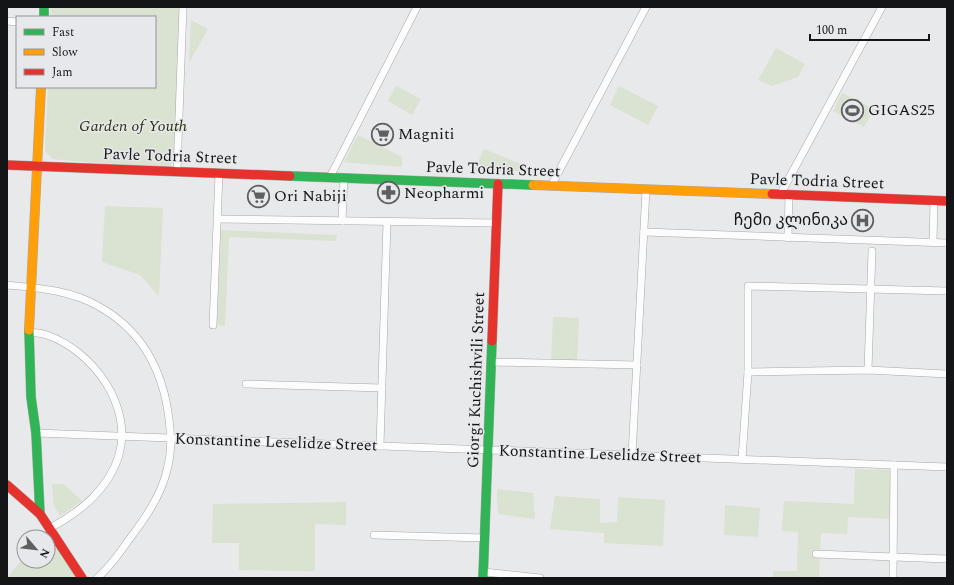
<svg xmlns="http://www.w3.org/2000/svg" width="954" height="585" viewBox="0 0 954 585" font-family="Spectral,'Noto Sans Georgian',serif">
<rect width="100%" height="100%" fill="#e8e9ea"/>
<g fill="#dae2d1">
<polygon points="51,7 180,7 174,160 168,169 52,159 45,151 48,87 155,87 155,17 50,17"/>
<polygon points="191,20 208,29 189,63"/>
<polygon points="776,48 805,64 798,77 772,86 758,80"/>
<polygon points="396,86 421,99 412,115 388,101"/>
<polygon points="619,86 658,106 648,125 610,105"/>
<polygon points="842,93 874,109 864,127 833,111"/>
<polygon points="358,135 402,157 402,167 344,162"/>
<polygon points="484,149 540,172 474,170"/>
<polygon points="105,206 163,208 159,296 140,275 102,262"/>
<polygon points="221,230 337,235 336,241 229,237 225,326 217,325"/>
<polygon points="553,317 579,318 577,362 551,361"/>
<polygon points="855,469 891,470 889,519 848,517 847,534 821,533 819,578 773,578 773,571 797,571 798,532 782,531 784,501 854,504"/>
<polygon points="52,484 64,484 82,501 60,516 54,506"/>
<polygon points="497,489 533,493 535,519 498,514"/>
<polygon points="555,496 600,499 600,523 617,522 618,497 665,500 663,546 604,543 604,533 550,529"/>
<polygon points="346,502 346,525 315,524 315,571 239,570 239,543 212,543 213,504"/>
<polygon points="725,505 760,508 758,537 724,535"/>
<polygon points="47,532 77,578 7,578 24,557 24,561 48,561 48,537 42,537"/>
</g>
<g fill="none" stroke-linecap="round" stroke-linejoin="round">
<defs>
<g id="street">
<polyline points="7,21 17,22"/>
<polyline points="177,171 183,7"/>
<polyline points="330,177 417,7"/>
<polyline points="551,186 646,7"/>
<polyline points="780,195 882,7"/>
<polyline points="218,219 496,223"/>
<polyline points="342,221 344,178"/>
<polyline points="644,232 947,243"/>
<polyline points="788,238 789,195"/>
<polyline points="933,242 934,201"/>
<path d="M7,285C38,288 70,290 98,306C142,330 163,370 169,419C171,436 172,452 167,470C161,496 144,520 128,541C119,554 109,568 97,578"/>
<polyline points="213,325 219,173"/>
<path d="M29,332C35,333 42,333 47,335C93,351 133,406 119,455C109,489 79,513 50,528"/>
<polyline points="491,362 637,365"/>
<polyline points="868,370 872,251"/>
<polyline points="748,372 868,370 947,374"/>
<polyline points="246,384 382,388"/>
<polyline points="36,433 947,467"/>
<polyline points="380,446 387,222"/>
<polyline points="632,455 646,190"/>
<polyline points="742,459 748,372 748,286 947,291"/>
<polyline points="374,535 485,538"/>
<polyline points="816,554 947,559"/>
<polyline points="484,572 540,578"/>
<polyline points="893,578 894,465"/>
</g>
<g id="fast">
<polyline points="44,7 44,17"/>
<polyline points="290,176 533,185"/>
<polyline points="29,330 31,397 36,433 40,514"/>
<polyline points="483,578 492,341"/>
</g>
<g id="slow">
<polyline points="533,185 772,194"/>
<polyline points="29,330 41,87"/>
</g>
<g id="jam">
<polyline points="7,165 290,176"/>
<polyline points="772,194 947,201"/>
<polyline points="492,341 498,184"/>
<polyline points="7,485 40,514 82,578"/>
</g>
</defs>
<use href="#street" stroke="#a7a8a9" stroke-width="8"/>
<use href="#fast" stroke="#a7a8a9" stroke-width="10"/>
<use href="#slow" stroke="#a7a8a9" stroke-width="10"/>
<use href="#jam" stroke="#a7a8a9" stroke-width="10"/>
<use href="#street" stroke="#fcfcfc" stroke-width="7"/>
<use href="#fast" stroke="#30b455" stroke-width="9"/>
<use href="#slow" stroke="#ff9f0a" stroke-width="9"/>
<use href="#jam" stroke="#e5322d" stroke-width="9"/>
</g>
<defs>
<symbol id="stadium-ring" viewBox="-11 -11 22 22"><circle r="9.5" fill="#e7e8eb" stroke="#5e5f60" stroke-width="1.5"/><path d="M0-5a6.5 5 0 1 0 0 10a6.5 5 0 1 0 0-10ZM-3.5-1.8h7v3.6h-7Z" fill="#5e5f60"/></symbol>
<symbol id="supermarket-ring" viewBox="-11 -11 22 22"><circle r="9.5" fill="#e7e8eb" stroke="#5e5f60" stroke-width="1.5"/><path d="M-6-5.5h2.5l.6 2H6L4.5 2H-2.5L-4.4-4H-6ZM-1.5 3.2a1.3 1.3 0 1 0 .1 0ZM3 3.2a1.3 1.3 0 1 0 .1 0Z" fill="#5e5f60"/></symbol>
<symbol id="pharmacy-ring" viewBox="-11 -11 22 22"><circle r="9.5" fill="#e7e8eb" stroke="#5e5f60" stroke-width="1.5"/><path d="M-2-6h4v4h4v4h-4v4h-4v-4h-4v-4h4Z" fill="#5e5f60"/></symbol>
<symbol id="hospital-ring" viewBox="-11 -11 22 22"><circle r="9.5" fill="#e7e8eb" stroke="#5e5f60" stroke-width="1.5"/><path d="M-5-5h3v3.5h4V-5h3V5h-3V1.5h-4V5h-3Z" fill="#5e5f60"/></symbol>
</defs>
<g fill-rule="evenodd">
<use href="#stadium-ring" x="840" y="98" width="25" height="25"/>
<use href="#supermarket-ring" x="370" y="122" width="25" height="25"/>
<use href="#pharmacy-ring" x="376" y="180" width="25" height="25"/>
<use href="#supermarket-ring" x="246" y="184" width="25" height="25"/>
<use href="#hospital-ring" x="850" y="208" width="25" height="25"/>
</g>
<g text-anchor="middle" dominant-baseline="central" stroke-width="3" stroke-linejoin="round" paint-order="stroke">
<g font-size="16" fill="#141516" stroke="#e7e8eb" text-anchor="start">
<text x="868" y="110">GIGAS25</text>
<text x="398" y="134">Magniti</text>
<text x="404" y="193">Neopharmi</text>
<text x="274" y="196">Ori Nabiji</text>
<text x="848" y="220" text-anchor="end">ჩემი კლინიკა</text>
</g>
<g font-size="16" font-style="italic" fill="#25330e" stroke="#e7e8eb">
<text x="133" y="126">Garden of Youth</text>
</g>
<g font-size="16" fill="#141516" stroke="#e7e8eb">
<text transform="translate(170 156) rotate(2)">Pavle Todria Street</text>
<text transform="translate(493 169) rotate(2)">Pavle Todria Street</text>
<text transform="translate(817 181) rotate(2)">Pavle Todria Street</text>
<text transform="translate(476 380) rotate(-88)">Giorgi Kuchishvili Street</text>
<text transform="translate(276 442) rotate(2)">Konstantine Leselidze Street</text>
<text transform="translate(600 454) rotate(2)">Konstantine Leselidze Street</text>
</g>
</g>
<rect width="954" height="585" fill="none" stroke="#141516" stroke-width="16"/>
<rect x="16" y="16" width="140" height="72" fill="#e7e8eb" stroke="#939496"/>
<rect x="24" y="29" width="20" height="6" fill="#30b455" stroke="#939496"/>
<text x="52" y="36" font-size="12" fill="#141516">Fast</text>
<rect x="24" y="49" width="20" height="6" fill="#ff9f0a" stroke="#939496"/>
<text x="52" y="56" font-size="12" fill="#141516">Slow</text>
<rect x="24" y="69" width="20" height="6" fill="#e5322d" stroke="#939496"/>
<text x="52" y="76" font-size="12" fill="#141516">Jam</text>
<g transform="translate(36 549) rotate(118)"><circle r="19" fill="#e7e8eb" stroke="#939496"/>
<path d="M0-3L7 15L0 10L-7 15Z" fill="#5e5f60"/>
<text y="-6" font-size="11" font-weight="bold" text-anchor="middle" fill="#141516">N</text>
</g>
<path d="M810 34v6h119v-6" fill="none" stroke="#141516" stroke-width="2"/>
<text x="816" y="34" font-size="12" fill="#141516" stroke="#e7e8eb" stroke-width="3" paint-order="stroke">100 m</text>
</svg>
